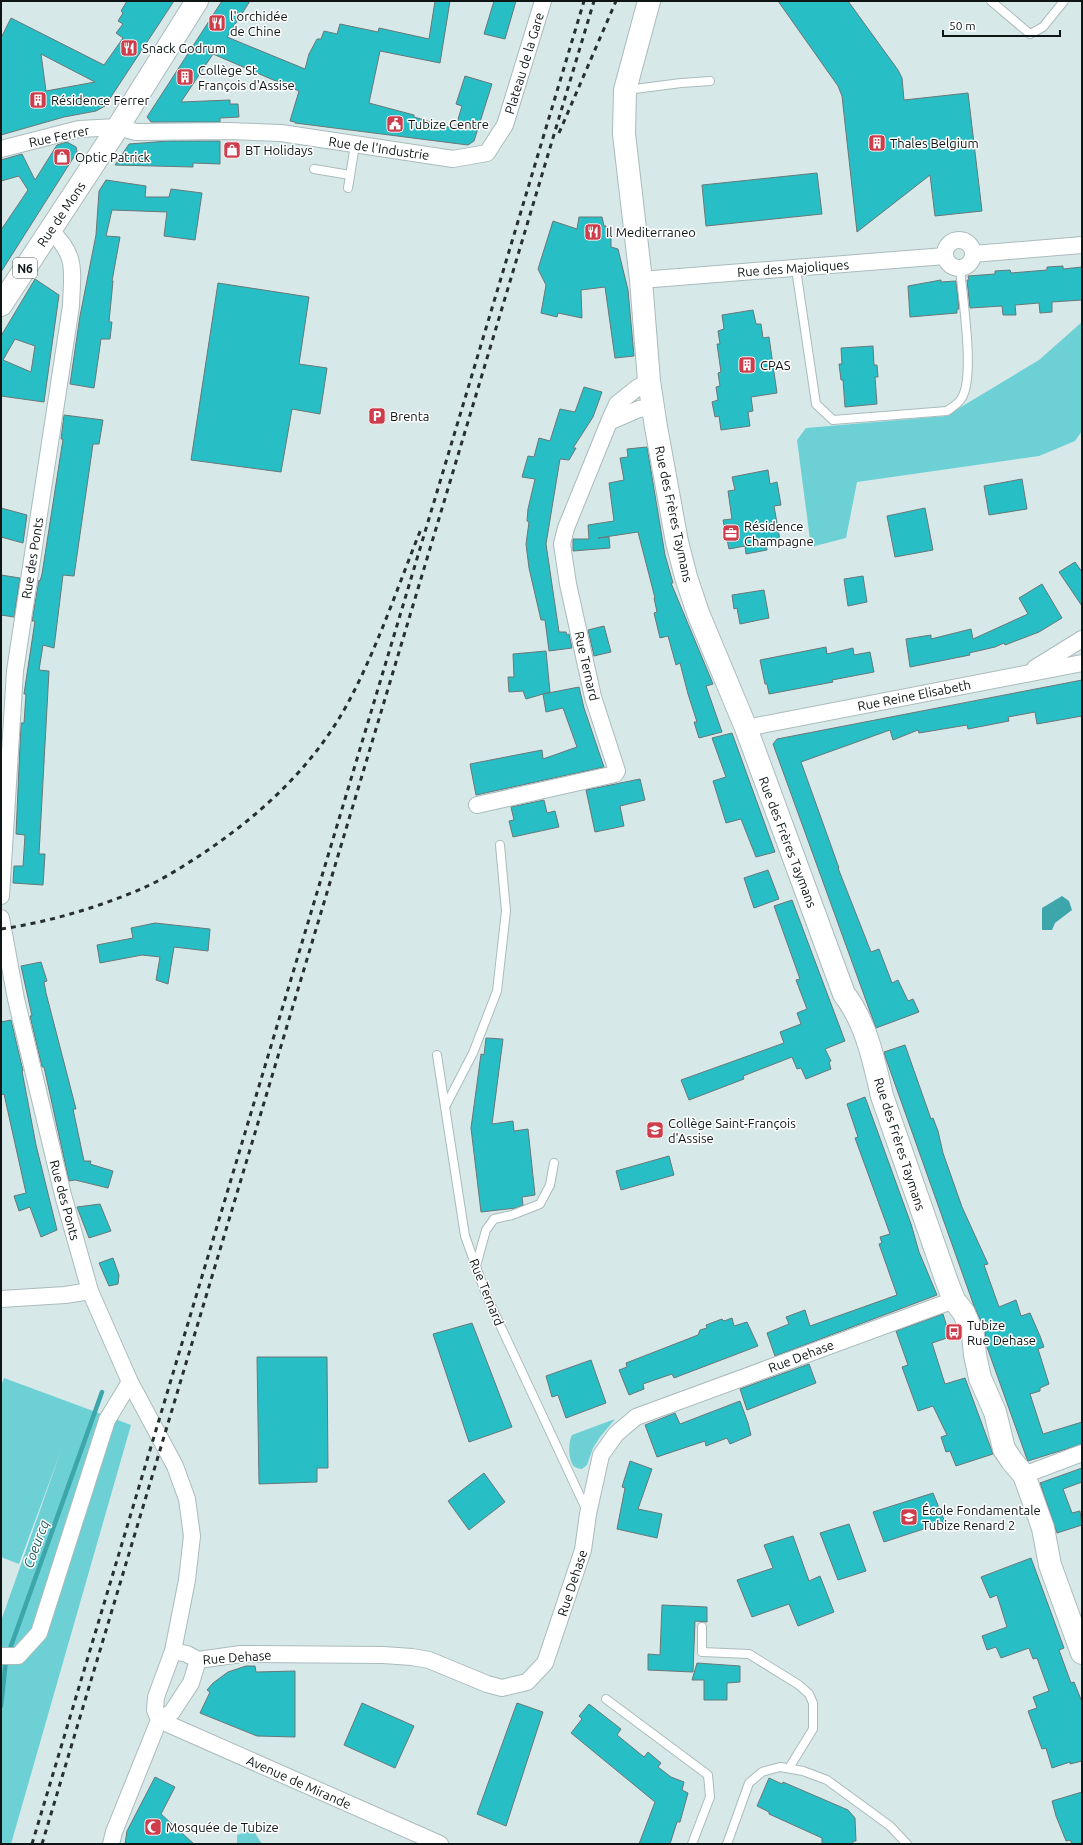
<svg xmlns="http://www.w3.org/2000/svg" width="1083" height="1845" viewBox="0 0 1083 1845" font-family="Ubuntu,sans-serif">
<rect width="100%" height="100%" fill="#d7e8e9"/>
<g fill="#6cd0d4">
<polygon points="1082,322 1082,431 1075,441 1039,456 857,482 846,538 811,547 797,440 806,428 946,416 1039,360"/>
<polygon points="4,1378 131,1425 11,1844 1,1844 1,1621 62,1448 19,1564 1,1557 1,1386"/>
<path d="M615,1419L600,1437L593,1448L587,1465L582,1469C580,1469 577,1468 575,1467C568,1462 568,1442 572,1435Z"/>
<polygon points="253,1830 262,1844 237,1844 237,1835"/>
</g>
<polygon fill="#3da6aa" points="1062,896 1069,901 1072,910 1055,923 1052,930 1042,930 1042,908"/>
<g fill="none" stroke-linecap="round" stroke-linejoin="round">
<polyline stroke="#3da6aa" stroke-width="4.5" points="1,1706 6,1660 102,1392"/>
</g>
<g fill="#27bfc5" stroke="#687878" fill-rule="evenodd">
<path d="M127,1H174L105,106L96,111L64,117L1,135V38L11,18L104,65L123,38L116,33L123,24L118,21L123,13L121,11ZM41,54L95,82L46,91Z"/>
<polygon points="222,1 250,1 227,37 305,69 309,54 317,39 321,39 324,31 337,34 340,24 378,32 379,28 429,39 435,1 450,1 440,63 380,51 369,103 414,115 414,117 455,129 462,106 456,104 465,76 492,84 474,141 468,145 295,123 295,122 290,121 299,91 213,54 181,102 230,100 230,104 238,104 239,117 220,118 220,122 151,122 147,117"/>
<polygon points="494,1 516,1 505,39 484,34"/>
<polygon points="778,1 848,1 898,70 902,78 904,100 968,93 982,211 935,216 930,175 857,232 842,96 838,86"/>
<polygon points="168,141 220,141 220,164 193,163 193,167 115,165 129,144"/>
<polygon points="67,142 76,147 77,152 1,272 1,230 28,190 19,176 1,181 1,160 22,154 35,180 57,145"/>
<polygon points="817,173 822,214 706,226 702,185"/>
<polygon points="106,180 146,186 145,197 169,197 171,189 202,193 195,240 164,236 167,212 112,210 106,236 120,237 112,281 113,281 109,322 112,322 110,339 101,339 94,388 70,384 80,316 96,235 99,191"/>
<polygon points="579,217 602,217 604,226 606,226 611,237 611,247 618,249 628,290 634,356 615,358 605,287 581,290 582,318 558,313 557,317 541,313 546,285 538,269 553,221 577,229"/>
<polygon points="1063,266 1063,269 1082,267 1082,300 1052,302 1052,312 1040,313 1039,303 1015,305 1016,315 1003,315 1002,306 970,308 967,280 969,280 968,276 995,274 995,271 1010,270 1011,273 1047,270 1047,267"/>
<path d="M35,279L59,295L44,402L1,396V336ZM15,339L35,346L31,372L3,360Z"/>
<polygon points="941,280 941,282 956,281 959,309 957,309 957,313 910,317 908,286"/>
<polygon points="218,283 309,297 299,364 327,368 320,414 292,409 281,472 191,460"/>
<polygon points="753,310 756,324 761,324 763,338 769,337 777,393 751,397 753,411 748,412 750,426 721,430 719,416 715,417 712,402 718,400 716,387 720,386 718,373 721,372 717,344 720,344 718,331 724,329 722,315"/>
<polygon points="873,346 874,365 877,365 878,377 875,377 877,404 845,407 843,380 841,380 839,364 842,364 841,348"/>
<polygon points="584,387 602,392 593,417 573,448 576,448 569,460 560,459 546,544 559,632 566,632 567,635 569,634 572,648 549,651 545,620 541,620 529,568 526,544 529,522 527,521 528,509 535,479 522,477 528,456 534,457 539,438 550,441 560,409 575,412"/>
<polygon points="64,415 103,420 99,444 93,444 74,576 63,575 54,648 43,645 39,670 49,671 39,854 45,854 43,885 13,883 14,866 23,866 25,835 16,834 21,723 24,723 26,694 24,694 35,621 32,621 39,580 40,581 42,574 63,439 61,439"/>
<polygon points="647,447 665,555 673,583 671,583 713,684 706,686 722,732 699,738 694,722 697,722 688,694 680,663 676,665 668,636 660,638 654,613 657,612 654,598 655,598 638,532 598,538 609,537 610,548 573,551 573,539 589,539 588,525 614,521 609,483 624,480 620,458 628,457 627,449"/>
<polygon points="768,470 770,484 777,482 781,505 774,506 780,540 766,543 767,550 746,554 745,546 729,549 723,520 732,519 728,491 735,490 732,477"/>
<polygon points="1022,479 1027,509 989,515 984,486"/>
<polygon points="1,508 27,515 23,543 1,537"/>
<polygon points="925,508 933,550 895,557 887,516"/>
<polygon points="1075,562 1082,572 1082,606 1059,572"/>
<polygon points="1,575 20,578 14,617 1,615"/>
<polygon points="863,576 867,602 848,606 844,579"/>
<polygon points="1042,584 1062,618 1039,632 1005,645 1004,643 995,647 969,653 970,655 910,667 906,639 931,635 931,639 971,629 973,639 1028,614 1019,598"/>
<polygon points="764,590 769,618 740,624 737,608 734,609 732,595"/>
<polygon points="604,626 611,652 594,656 588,630"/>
<polygon points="826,647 827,654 853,648 854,655 870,652 874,672 832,680 833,682 769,694 767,684 765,684 760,660"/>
<polygon points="546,651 550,692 526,699 523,691 509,692 508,677 514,677 513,654"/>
<polygon points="1082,680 1082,716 1037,724 1035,712 1008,717 1009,721 968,729 967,725 919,733 918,730 893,740 890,730 801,762 839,868 838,868 871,952 879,949 892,983 898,980 908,1001 913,999 919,1012 876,1028 773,744 777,739"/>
<polygon points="579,687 584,708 604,767 476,795 470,764 542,750 543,759 577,747 563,708 546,712 543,694"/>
<polygon points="732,733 775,852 756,857 741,819 726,823 713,781 726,777 712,738"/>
<polygon points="640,779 645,800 620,806 624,826 595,832 586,790"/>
<polygon points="544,800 547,813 555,811 559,827 513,837 509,821 514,820 511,807"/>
<polygon points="768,870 779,899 754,908 744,878"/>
<polygon points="792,900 845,1041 825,1049 831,1061 829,1062 831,1069 806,1079 801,1068 797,1069 792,1057 743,1076 744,1079 689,1100 681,1080 784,1043 780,1032 801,1024 797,1013 807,1009 796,980 800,979 774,906"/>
<polygon points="155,923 210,929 208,951 174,947 168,984 156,980 160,957 142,955 100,963 97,945 133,938 131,928"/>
<polygon points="41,962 47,981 44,982 46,993 76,1109 73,1109 84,1161 91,1161 90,1164 113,1171 108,1188 75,1180 69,1181 44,1067 42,1067 30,1016 32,1016 21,966"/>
<polygon points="11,1020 23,1071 22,1071 36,1145 57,1230 41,1237 30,1207 19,1211 14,1196 26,1193 4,1094 1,1095 1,1022"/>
<polygon points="486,1038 503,1039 492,1124 513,1121 514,1131 528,1129 535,1195 522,1197 523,1205 516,1208 481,1212 471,1128 481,1054 484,1055"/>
<polygon points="905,1045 931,1119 933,1118 938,1131 943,1153 962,1207 988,1264 984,1265 999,1307 1016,1300 1021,1316 1030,1313 1040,1336 1044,1347 1038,1349 1049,1384 1040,1388 1040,1391 1030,1394 1043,1434 1082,1422 1082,1444 1028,1461 1027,1459 987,1347 985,1330 974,1306 885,1056 884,1052"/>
<polygon points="865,1097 911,1224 919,1252 937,1295 775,1356 767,1333 789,1324 786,1317 805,1310 810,1326 897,1295 879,1244 882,1243 880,1237 890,1234 855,1138 858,1137 847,1104"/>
<polygon points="669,1156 674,1175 621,1190 616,1171"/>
<polygon points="100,1204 111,1231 89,1238 77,1207"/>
<polygon points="113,1258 119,1275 118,1284 109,1286 99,1263"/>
<polygon points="943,1314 950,1337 932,1343 945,1384 965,1378 993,1454 956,1466 950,1451 946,1452 941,1437 947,1435 933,1406 918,1411 902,1367 908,1365 896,1331"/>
<polygon points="732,1318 734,1326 747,1322 758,1346 674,1378 672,1374 643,1384 644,1389 629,1395 619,1370 627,1367 626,1363 698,1335 700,1330 707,1328 706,1325 722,1319 724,1321"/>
<polygon points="472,1323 512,1427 469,1442 433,1334"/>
<polygon points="257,1357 327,1357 328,1468 317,1468 317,1482 259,1484"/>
<polygon points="591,1360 606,1403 566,1418 558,1395 552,1397 546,1376"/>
<polygon points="809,1364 816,1383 747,1410 740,1389"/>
<polygon points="740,1401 748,1423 751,1435 730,1444 727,1438 706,1446 705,1441 657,1457 645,1425 675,1413 680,1424"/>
<polygon points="630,1461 652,1469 638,1509 662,1514 657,1538 617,1529 625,1488 622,1487"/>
<polygon points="1082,1468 1082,1482 1063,1489 1072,1513 1080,1511 1082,1525 1057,1533 1040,1483"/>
<polygon points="484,1473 505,1502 469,1530 448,1501"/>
<polygon points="933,1493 945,1522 884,1542 873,1512"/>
<polygon points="849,1524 866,1571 838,1580 820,1533"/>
<polygon points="793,1536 809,1581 820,1576 834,1612 798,1626 789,1604 752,1617 737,1580 773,1568 764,1545"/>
<polygon points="1031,1558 1064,1648 1059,1650 1071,1683 1074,1682 1082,1702 1082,1761 1070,1764 1070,1762 1052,1768 1046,1748 1042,1749 1028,1711 1037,1708 1033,1697 1049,1691 1037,1658 1033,1659 1029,1648 1001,1658 996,1647 987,1650 982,1636 1007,1627 997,1595 990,1598 981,1577"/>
<polygon points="662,1605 707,1607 707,1622 695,1621 693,1672 648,1670 648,1654 660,1655"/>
<polygon points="697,1663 740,1666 740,1682 727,1683 727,1700 704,1700 704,1680 692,1680"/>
<polygon points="246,1666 255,1666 256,1672 295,1671 295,1737 257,1736 200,1713 210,1692 207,1690 213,1683 228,1672"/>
<polygon points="362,1703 414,1726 395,1768 344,1745"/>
<polygon points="517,1703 543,1712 506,1826 477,1814"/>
<polygon points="589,1704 621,1729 617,1735 644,1757 648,1752 661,1763 658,1767 671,1777 684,1782 682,1790 688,1793 680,1822 677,1822 670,1844 639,1844 655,1802 571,1733 582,1719 579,1716"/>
<polygon points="155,1777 175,1787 161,1814 194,1844 125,1844 127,1831"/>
<polygon points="769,1778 782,1784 783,1782 848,1810 855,1818 856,1841 853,1841 853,1844 822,1844 822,1838 769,1814 769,1812 757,1806"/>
<polygon points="1082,1792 1082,1844 1072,1844 1070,1840 1066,1841 1056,1816 1052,1801"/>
</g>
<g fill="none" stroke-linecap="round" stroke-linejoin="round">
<defs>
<g id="lane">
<polyline points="991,1 1030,34 1043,27 1064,1"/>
<polyline points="627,90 681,83 710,81"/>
<polyline points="314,169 350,175"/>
<polyline points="348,188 355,145"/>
<path d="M796,269L816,404L833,420L947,411C951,408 958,404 961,399C976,379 962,295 960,268"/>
<polyline points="437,1055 465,1236 487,1297 587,1511"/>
<polyline points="445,1107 473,1053 497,991 506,911 500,845"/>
<polyline points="476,1266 486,1230 494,1219 512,1215 540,1204 550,1185 554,1163"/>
<polyline points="702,1627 702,1652 749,1654 799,1685 809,1694 813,1703 813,1729 789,1768"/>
<polyline points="606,1699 708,1775 710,1797 692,1844"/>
<polyline points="727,1844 749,1783 762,1772 780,1767 803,1771 827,1780 890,1826 907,1844"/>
</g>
<g id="street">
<polyline points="1,149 79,129 118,127 136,132 228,131 281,133 453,159 487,153 505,125 543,1"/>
<circle cx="959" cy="254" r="14"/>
<polyline points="973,254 1082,245"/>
<polyline points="641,280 945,256"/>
<polyline points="649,381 637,388 617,404 609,422 639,409 653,407"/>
<polyline points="1035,668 1082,639"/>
<polyline points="746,728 1082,663"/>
<polyline points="477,805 615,774 617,771 593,697 568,584 562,544 566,528 609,422"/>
<path d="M1,896L15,671L71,306C72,271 78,256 50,230"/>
<polyline points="1,918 16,999 63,1195 90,1291 130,1382 175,1466 187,1499 192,1536 187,1580 173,1651 156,1697 155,1710 159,1720"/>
<polyline points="1,1299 65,1295 90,1291"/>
<polyline points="1024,1475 1082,1453"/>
<polyline points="173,1651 187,1654 198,1660 241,1654 383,1655 412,1657 429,1660 487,1684 502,1688 527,1682 545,1663 583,1550 588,1514 601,1455 616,1434 636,1417 954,1300"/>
<polyline points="3,1656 18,1656 39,1633 107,1420 130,1382"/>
<polyline points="159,1720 440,1844"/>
<polyline points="111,1844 114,1832 159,1720 172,1712 191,1683 198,1660"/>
</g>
<path id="secondary" d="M649,1L625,90L624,134L641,280L649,381L656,427L677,542L686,577L698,613L746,728L844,994C866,1022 874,1061 882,1096L947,1282L954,1300L964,1313L973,1335L975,1355L980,1378L995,1412L1004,1449L1012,1461L1024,1475L1043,1528L1050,1565L1082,1653"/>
<polyline id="primary" points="1,305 118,127 197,1"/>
</defs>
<use href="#lane" stroke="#aabbbc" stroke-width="10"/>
<use href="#street" stroke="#aabbbc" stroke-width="18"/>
<use href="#secondary" stroke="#aabbbc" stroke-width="24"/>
<use href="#primary" stroke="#aabbbc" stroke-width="24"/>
<use href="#lane" stroke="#fff" stroke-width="8"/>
<use href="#street" stroke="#fff" stroke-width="16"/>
<use href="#secondary" stroke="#fff" stroke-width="22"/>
<use href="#primary" stroke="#fff" stroke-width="22"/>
<g stroke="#282f2f" stroke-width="3" stroke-dasharray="5 5" stroke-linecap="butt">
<polyline points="559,133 616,1"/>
<path d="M1,929C49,922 96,908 141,889C164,879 187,864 208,850C265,811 316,763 349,701C378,646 398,586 421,529"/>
<polyline points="32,1844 584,1"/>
<polyline points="42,1844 594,1"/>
</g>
</g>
<defs>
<symbol id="restaurant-square" viewBox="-11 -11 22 22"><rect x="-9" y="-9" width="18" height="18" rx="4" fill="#cd3d4c" stroke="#fff"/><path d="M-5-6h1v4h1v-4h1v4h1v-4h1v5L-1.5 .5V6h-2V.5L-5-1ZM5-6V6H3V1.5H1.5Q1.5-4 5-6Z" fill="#fff"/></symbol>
<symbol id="building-square" viewBox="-11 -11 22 22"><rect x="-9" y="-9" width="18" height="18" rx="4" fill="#cd3d4c" stroke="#fff"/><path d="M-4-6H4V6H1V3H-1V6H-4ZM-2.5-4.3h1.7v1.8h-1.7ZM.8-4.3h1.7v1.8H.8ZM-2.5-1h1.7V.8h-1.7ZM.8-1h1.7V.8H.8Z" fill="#fff"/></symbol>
<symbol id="civic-square" viewBox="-11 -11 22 22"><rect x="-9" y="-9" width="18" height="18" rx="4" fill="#cd3d4c" stroke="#fff"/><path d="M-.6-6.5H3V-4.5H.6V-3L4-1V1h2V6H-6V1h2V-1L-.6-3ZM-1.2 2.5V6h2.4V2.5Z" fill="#fff"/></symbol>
<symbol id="shop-square" viewBox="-11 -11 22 22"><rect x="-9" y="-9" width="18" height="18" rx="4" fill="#cd3d4c" stroke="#fff"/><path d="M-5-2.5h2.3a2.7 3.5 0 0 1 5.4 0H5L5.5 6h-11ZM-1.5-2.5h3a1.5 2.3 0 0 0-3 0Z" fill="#fff"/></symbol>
<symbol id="parking-square" viewBox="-11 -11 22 22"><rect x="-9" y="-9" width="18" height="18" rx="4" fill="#cd3d4c" stroke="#fff"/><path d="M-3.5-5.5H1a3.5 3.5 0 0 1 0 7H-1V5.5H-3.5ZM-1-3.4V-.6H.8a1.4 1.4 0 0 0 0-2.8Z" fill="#fff"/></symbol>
<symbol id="office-square" viewBox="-11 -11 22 22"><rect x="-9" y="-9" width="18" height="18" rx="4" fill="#cd3d4c" stroke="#fff"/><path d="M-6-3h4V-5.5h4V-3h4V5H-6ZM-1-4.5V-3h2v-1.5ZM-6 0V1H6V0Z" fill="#fff"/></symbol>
<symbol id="school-square" viewBox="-11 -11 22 22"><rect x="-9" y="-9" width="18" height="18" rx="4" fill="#cd3d4c" stroke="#fff"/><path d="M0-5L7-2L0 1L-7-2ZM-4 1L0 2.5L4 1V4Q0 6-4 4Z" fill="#fff"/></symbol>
<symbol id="bus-square" viewBox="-11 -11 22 22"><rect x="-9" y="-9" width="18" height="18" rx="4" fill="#cd3d4c" stroke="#fff"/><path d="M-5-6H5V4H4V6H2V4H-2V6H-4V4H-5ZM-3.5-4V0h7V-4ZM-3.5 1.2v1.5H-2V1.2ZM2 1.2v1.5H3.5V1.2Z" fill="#fff"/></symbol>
<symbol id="mosque-square" viewBox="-11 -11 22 22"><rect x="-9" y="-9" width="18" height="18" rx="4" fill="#cd3d4c" stroke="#fff"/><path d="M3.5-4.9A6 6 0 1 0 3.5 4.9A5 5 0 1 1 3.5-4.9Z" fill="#fff"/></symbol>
</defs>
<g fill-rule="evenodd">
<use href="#restaurant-square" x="207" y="13" width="20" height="20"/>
<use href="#restaurant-square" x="119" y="38" width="20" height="20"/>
<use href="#building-square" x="175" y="67" width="20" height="20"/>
<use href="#building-square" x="28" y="90" width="20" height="20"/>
<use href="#civic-square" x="385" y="114" width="20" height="20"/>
<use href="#building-square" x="867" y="133" width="20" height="20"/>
<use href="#shop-square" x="222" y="140" width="20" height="20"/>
<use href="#shop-square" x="52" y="147" width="20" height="20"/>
<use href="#restaurant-square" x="583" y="222" width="20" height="20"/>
<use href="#building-square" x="737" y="355" width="20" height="20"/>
<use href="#parking-square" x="367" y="406" width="20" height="20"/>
<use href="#office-square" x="721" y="523" width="20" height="20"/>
<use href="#school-square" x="645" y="1120" width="20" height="20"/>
<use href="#bus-square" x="944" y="1322" width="20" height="20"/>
<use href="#school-square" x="899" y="1507" width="20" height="20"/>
<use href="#mosque-square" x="143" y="1817" width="20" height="20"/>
</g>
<g text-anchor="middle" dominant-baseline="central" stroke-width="3" stroke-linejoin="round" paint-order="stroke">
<rect fill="#fff" stroke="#575b5b" stroke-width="1" x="13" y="258" width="24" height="20" rx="3"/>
<g font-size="12" font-weight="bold" fill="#0f1515">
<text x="25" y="268">N6</text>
</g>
<g font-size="13" fill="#0f1515" stroke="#fff" text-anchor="start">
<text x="230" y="16">l'orchidée<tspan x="230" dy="15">de Chine</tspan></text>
<text x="142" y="48">Snack Godrum</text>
<text x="198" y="70">Collège St<tspan x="198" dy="15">François d'Assise</tspan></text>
<text x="51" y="100">Résidence Ferrer</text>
<text x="408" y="124">Tubize Centre</text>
<text x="890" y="143">Thales Belgium</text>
<text x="245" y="150">BT Holidays</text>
<text x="75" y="157">Optic Patrick</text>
<text x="606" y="232">Il Mediterraneo</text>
<text x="760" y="365">CPAS</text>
<text x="390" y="416">Brenta</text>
<text x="744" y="526">Résidence<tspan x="744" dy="15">Champagne</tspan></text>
<text x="668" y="1123">Collège Saint-François<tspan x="668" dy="15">d'Assise</tspan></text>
<text x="967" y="1325">Tubize<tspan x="967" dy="15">Rue Dehase</tspan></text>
<text x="922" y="1510">École Fondamentale<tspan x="922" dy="15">Tubize Renard 2</tspan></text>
<text x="166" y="1827">Mosquée de Tubize</text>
</g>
<g font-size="13" fill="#0f1515" stroke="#fff">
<text transform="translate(524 63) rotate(-73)">Plateau de la Gare</text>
<text transform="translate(59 136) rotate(-12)">Rue Ferrer</text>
<text transform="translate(379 148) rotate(8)">Rue de l'Industrie</text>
<text transform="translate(61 214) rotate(-56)">Rue de Mons</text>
<text transform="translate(793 268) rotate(-4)">Rue des Majoliques</text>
<text transform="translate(674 514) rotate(78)">Rue des Frères Taymans</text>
<text transform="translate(32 558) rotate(-81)">Rue des Ponts</text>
<text transform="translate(587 666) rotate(77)">Rue Ternard</text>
<text transform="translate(914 695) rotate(-11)">Rue Reine Elisabeth</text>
<text transform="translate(788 842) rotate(69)">Rue des Frères Taymans</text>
<text transform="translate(900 1144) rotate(72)">Rue des Frères Taymans</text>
<text transform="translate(65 1200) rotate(75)">Rue des Ponts</text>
<text transform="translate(487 1292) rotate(68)">Rue Ternard</text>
<text transform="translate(801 1356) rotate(-21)">Rue Dehase</text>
<text transform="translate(572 1583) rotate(-72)">Rue Dehase</text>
<text transform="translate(237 1657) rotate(-4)">Rue Dehase</text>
<text transform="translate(299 1782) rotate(24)">Avenue de Mirande</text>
</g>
<g font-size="14" font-style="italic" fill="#255f61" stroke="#fff">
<text transform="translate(36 1544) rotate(-70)">Coeurcq</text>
</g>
</g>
<rect width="1083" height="1845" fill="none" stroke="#0f1515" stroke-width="4"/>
<path d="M943 30v6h117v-6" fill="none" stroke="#0f1515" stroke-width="2"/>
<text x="949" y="30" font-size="12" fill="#0f1515" stroke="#ffffff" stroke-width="3" paint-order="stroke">50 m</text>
</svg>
